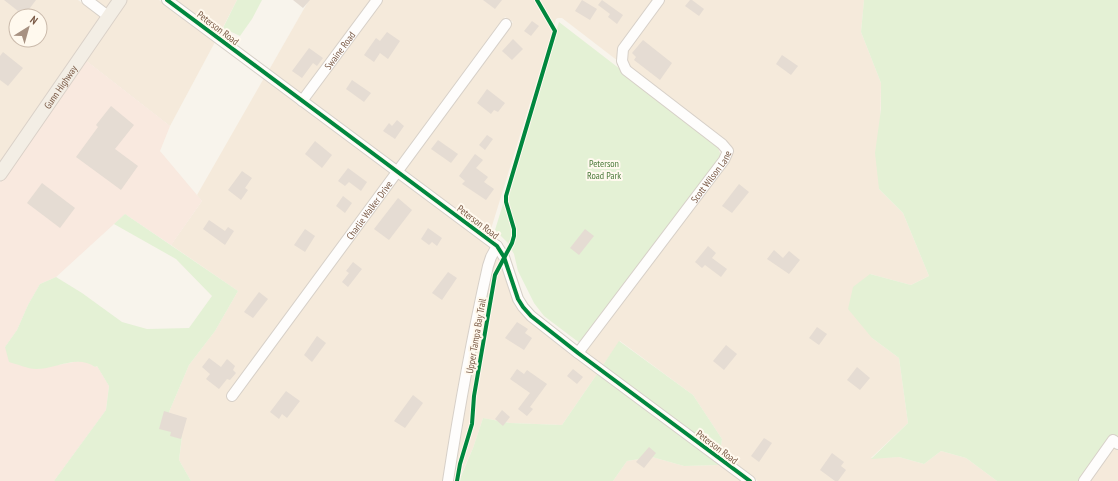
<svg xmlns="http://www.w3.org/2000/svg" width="1118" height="481" viewBox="0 0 1118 481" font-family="'PT Sans Narrow',sans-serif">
<rect width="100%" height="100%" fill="#f8f4ec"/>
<g fill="#f5eadb" fill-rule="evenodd">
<path d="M0,0H78L102,18L0,167ZM16,16H40V40H16Z"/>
<polygon points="95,0 115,0 108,10"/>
<polygon points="126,0 159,0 215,42 170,126 84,59"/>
<polygon points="175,0 237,0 220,33"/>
<polygon points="309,0 372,0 302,94 269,70"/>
<polygon points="383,0 654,0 618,61 562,18 558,18 556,19 491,229 492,233 501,243 404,170 513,22 505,17 397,165 309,99"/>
<polygon points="665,0 864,0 861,32 881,83 879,189 903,213 929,276 911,285 870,274 872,338 899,358 908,423 871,458 899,457 924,464 941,451 966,458 997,481 758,481 720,453 722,439 693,395 620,341 603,365 585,352 732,152 732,147 725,140 630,66 627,59 628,51"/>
<polygon points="264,78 391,173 226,397 233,402 398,178 491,248 482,269 467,341 451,433 444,481 191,481 179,460 182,436 169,412 189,365 215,331 238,291 171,245 202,201 197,195"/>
<polygon points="497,254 513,301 520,311 538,328 597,374 562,425 510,423 483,418 473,448 458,481 453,481 460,433 476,342 492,266"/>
<polygon points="1114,447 1118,450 1118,481 1090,481"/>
<polygon points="652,457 684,466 718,465 718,464 741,481 613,481 627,461"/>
</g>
<polygon fill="#f9e9df" points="84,59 170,126 160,151 202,201 171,245 125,214 56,277 40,284 28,305 17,330 5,347 36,369 79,361 88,362 95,367 97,366 109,386 106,410 54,481 0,481 0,182"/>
<g fill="#e4f1d5">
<polygon points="237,0 262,0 252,19 240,36 223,28"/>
<polygon points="864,0 1118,0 1118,437 1113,434 1078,481 997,481 966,458 941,451 924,464 899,457 871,459 908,423 899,358 872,338 848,309 853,287 870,274 911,285 929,276 903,213 879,189 875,153 881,109 881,83 861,32"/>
<polygon points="559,22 716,143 720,153 720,158 581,344 544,316 534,303 518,271 514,254 507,242 495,230"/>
<path d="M125,214L238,291L215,331L189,365L169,412L182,436L179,460L191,481H54L106,410L109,386L97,366L95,367C77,354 56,369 36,369C28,369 17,364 9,362L5,347L17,330L28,305L40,284L56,277L82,293L122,322L147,329L189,328L212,296L176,259L114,224Z"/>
<polygon points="619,341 693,395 722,439 720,453 603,365"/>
<polygon points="597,374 718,464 718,465 684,466 652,457 627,461 613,481 459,481 473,448 483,418 510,423 562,425"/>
</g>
<g fill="#e5dcd3">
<polygon points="4,0 36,0 24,16 14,16 18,11"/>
<polygon points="293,0 310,0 303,8"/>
<polygon points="483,0 502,0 495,9"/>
<polygon points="582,0 597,9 590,20 575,11"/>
<polygon points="602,0 623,15 617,24 608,17 610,14 598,5"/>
<polygon points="690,0 692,0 704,9 699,16 685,6"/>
<polygon points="532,21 539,26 531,36 524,31"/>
<polygon points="387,32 400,41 388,59 380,53 374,62 364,55 376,38 380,41"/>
<polygon points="513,39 523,49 512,60 502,51"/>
<polygon points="643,40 672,63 660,80 634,60 636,57 632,53"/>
<polygon points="309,48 323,58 317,66 313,63 302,78 292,71"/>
<polygon points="3,52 23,68 8,86 0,80 0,56"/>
<polygon points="782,55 798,66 791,75 776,64"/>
<polygon points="352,80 371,93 364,102 346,89"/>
<polygon points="487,89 505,103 498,112 494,110 491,114 477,103"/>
<polygon points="111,106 134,125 115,149 138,166 121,190 76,157 98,127 96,125"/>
<polygon points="397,120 404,126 395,139 383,131 389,123 392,126"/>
<polygon points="487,135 493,139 485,150 479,145"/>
<polygon points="438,140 458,154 451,163 431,149"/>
<polygon points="315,141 332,155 322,168 305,154"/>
<polygon points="475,154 483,160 476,168 488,177 484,182 494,189 486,200 462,184 465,181 459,176"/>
<polygon points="348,168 367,182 361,191 349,182 345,186 338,181"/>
<polygon points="242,171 252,178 245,188 248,190 241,200 228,190"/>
<polygon points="42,183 75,208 60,228 27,203"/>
<polygon points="739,184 749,192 732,213 722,206"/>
<polygon points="343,196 352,203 345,213 336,206"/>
<polygon points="398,198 412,210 389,240 374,229"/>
<polygon points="209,220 225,231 228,227 234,231 225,245 203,229"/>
<polygon points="428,228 442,238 437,246 432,242 429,245 421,239"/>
<polygon points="305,229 315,236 305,252 294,245"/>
<polygon points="585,229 594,236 579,255 570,248"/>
<polygon points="708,246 716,253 712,258 727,269 721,277 705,265 702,268 695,262"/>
<polygon points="774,250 783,258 789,251 800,260 789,274 767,259"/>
<polygon points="353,262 362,269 348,287 342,282 349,273 346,271"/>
<polygon points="448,272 457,278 442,300 432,293"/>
<polygon points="259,292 268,299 253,318 244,312"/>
<polygon points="517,322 528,329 525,333 532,338 524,350 505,338"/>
<polygon points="817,327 827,334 819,345 809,338"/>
<polygon points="317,336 326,343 312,362 304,355"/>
<polygon points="726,345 737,354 724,370 713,361"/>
<polygon points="209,358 221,367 227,359 235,366 233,370 236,373 230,380 227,379 219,389 206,379 210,374 202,367"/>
<polygon points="857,367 870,378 860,390 847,380"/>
<polygon points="517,369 524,374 527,370 547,384 530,407 533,409 527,416 518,409 530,393 510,379"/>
<polygon points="573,369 583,377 577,384 567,376"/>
<polygon points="286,391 300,401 287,418 282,414 279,419 270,412"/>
<polygon points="413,395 423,403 405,428 394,421"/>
<polygon points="502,410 510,417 503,426 495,419"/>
<polygon points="164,411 187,418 181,439 170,436 171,432 159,429"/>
<polygon points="764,438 772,443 759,462 751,456"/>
<polygon points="649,447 656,453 644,468 636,462"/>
<polygon points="832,453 844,462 841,466 846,470 838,481 835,481 820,470"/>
</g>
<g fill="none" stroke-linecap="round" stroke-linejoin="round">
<defs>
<g id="minor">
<polyline points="87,0 108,16"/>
<polyline points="167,0 497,246 504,257 518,299 523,307 531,316 578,353 750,481"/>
<path id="s1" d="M302,101L377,0"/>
<path id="s2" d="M578,353L724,160L728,151L722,144L626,70L622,61L623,49L659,0"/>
<path id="s3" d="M232,396L506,24"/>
<path d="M448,481C459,409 472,337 488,266L491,257L497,246"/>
<polyline points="1084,481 1113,440 1118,444"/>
</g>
<g id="major">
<path id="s4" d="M0,174L120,0"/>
</g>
</defs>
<use href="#minor" stroke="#d7d0c8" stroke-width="12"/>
<use href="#major" stroke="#dad1c8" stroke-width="15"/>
<use href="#minor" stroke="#fefdfc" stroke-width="10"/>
<use href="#major" stroke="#f3eee5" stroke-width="13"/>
<defs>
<g id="cycleway">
<polyline points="167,0 497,246 504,257 518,299 523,307 531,316 578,353 750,481"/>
<polyline points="457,481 460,464 472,424 474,396 495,275 512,243 514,236 514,229 506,202 506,196 555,31 537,0"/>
</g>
</defs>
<use href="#cycleway" stroke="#fff9ee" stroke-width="6"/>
<use href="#cycleway" stroke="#00873e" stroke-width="4"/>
</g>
<g text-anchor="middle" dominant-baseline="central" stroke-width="4" stroke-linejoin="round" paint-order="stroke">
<g font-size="10" fill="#7b5b47" stroke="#fff9ee">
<text transform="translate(218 28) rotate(37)">Peterson Road</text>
<text stroke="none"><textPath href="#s1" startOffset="63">Swaine Road</textPath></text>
<text stroke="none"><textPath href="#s4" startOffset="106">Gunn Highway</textPath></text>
<text stroke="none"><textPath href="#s2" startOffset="221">Scott Wilson Lane</textPath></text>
<text stroke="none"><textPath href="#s3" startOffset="231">Charlie Walker Drive</textPath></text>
<text transform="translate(478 222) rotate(37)">Peterson Road</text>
<text transform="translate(476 336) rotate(-80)">Upper Tampa Bay Trail</text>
<text transform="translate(717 447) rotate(37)">Peterson Road</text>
</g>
<g font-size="10" fill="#4c7b3c" stroke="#fff9ee">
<text x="604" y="163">Peterson<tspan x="604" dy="12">Road Park</tspan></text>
</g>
</g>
<g transform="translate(28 28) rotate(37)"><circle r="19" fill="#fff9ee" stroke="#cabaab"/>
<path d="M0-3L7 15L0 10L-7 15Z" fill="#a79181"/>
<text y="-6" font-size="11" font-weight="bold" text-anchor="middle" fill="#7b5b47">N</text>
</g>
</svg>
